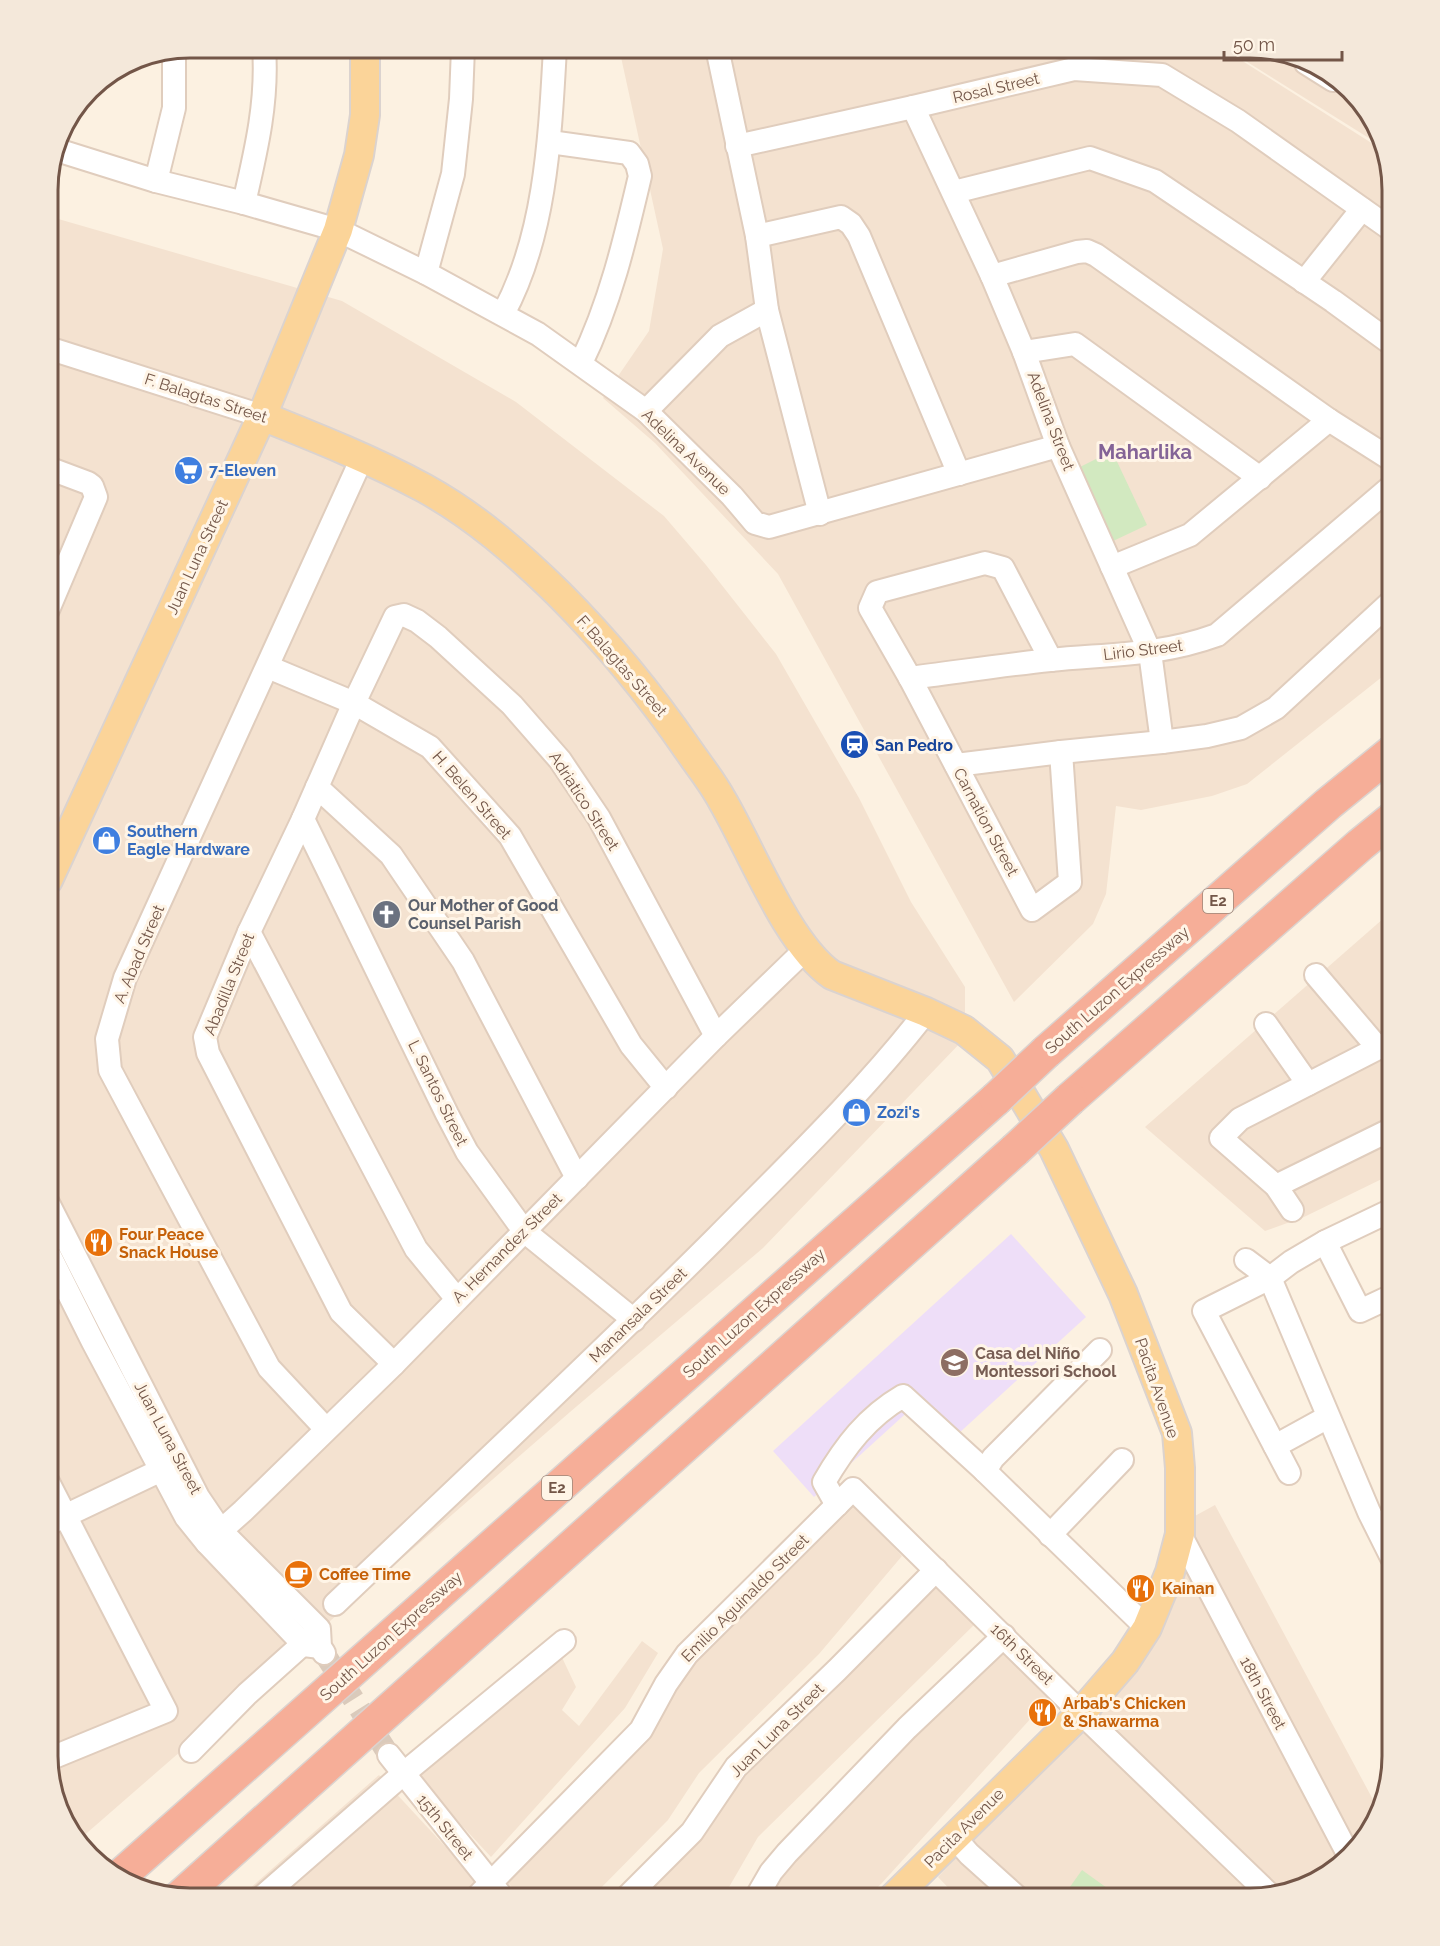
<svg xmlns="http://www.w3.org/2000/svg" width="1440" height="1946" viewBox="0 0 1440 1946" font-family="Raleway,sans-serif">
<rect width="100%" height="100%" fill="#fcf1e1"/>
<g fill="#f4e2d0">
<polygon points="619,48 1222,48 1381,149 1392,191 1392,669 1247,784 1212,796 1141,810 1116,806 1106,894 1093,924 1014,1002 778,574 655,443 603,398 649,331 663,249"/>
<polygon points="1225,48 1258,48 1321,67 1373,119 1380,145"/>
<polygon points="48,216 342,301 516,402 664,516 706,565 776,654 859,798 911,902 965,987 965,1038 763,1248 570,1412 80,1839 67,1827 48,1755"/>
<polygon points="1392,911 1392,1174 1304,1217 1265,1231 1145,1127"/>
<polygon points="849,1499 902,1556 819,1654 699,1773 668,1820 591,1898 521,1898 504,1878 680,1673"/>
<polygon points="1215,1505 1378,1809 1373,1827 1321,1879 1250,1898 958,1898 938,1877 1132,1672 1181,1585 1193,1517"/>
<polygon points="925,1575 976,1623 758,1837 725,1894 721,1898 626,1898"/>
<polygon points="642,1641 658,1653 625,1708 491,1857 416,1776 558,1649 576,1687 562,1710 579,1726"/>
<polygon points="1001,1647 1052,1695 881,1884 866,1898 749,1898"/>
<polygon points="379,1775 493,1898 239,1898"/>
</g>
<polygon fill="#eedef8" points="1011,1234 1086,1317 947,1444 913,1407 814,1497 773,1451"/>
<g fill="#d2e9c0">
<polygon points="1112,451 1147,525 1111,542 1076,469"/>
<polygon points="1082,1870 1121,1898 1062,1898"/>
</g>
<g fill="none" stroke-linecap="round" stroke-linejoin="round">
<polyline stroke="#dacabb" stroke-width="22" stroke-dasharray="22 11" stroke-linecap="butt" points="324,1653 389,1755"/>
<defs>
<g id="minor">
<polyline points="717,48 757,236 767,310 820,514"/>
<polyline points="1306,63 1333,80"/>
<polyline points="913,107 992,276 1024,352 1058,446 1150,652 1162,742"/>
<path d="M550,142L629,153L637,164L640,176C625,240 610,304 581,363"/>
<polyline points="737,146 913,107 1074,69 1162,75 1238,121 1392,230"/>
<polyline points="57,150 156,181 244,203 338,230 426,273 538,334 646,411 732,496 755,523 769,527 1058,446"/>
<polyline points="156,181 174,108 174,51"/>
<polyline points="954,192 1090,158 1155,181 1333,301 1392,344"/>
<path d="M244,203C256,151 268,101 264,48"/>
<polyline points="757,236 841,217 851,224 859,236 959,474"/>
<polyline points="426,273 453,174 461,99 463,48"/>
<polyline points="992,276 1077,252 1087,251 1096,255 1329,420 1392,460"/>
<polyline points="1304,282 1362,209"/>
<path d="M503,314C546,235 550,136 555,48"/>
<polyline points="48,348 262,416"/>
<polyline points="1024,352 1075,344 1260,478"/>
<polyline points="646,411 720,336 767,310"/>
<polyline points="1112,567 1190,535 1329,420"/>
<polyline points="48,610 96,497 92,486 88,483 48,468"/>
<polyline points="1051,660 1003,568 985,563 877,592 870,608 910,678 1032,910 1070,882 1061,752"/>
<polyline points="268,667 354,703 430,747 510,836 631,1045 666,1088"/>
<path d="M910,678C957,672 1003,665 1050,660C1110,654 1159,656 1217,635L1392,486"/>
<polyline points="956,765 1061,752 1162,742 1207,736 1241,728 1276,708 1392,601"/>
<polyline points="317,787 391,855 463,961 577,1178"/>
<polyline points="303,819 447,1114 467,1152 524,1231 634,1320"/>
<polyline points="249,932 416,1249 457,1299"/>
<polyline points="1316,975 1378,1048"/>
<polyline points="1266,1024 1308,1084"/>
<polyline points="1276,1186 1392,1129"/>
<polyline points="48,1203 198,1497 221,1531 319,1629 320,1647 324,1653"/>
<polyline points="1292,1210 1276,1186 1221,1138 1240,1119 1392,1041"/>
<polyline points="1325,1242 1360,1311 1392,1296"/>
<polyline points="48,1252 93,1342 186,1517 207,1543 304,1645 320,1647"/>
<polyline points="1246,1260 1270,1278 1369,1512 1392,1558"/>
<polyline points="394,1364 341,1312 208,1053 205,1037 249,932 303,819 354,703 395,617 404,615 417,621 438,637 512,705 560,760 599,818 716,1036"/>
<polyline points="326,1429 269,1368 110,1070 107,1039 125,978 362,458"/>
<polyline points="1275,1446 1328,1417"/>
<polyline points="985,1471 993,1458 1100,1350"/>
<polyline points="1289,1473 1204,1311 1270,1278 1291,1262 1325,1242 1392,1210"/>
<polyline points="48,1482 166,1711 49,1759"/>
<path d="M837,1505L824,1482C845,1446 867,1417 903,1396L985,1471L1147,1628"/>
<polyline points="48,1524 174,1464"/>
<polyline points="1180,1534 1347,1852"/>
<polyline points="1050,1535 1122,1460"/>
<polyline points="207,1543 243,1511 394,1364 716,1036 805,950"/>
<path d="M335,1604C463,1482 592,1362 717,1237C789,1164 863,1093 926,1012"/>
<polyline points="191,1751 247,1694 314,1634"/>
<polyline points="389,1755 503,1898"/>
<polyline points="955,1838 969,1854 1018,1898"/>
<polyline points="261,1898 403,1774 564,1641"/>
<polyline points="476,1898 641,1730 666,1684 687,1654 853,1489 1081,1713 1268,1893"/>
<polyline points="626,1898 692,1832 736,1767 837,1670 936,1570"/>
<polyline points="756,1898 771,1872 787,1853 907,1728 1004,1636"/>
</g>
<g id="major">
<path d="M262,416C317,438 372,460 424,488C475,516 517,553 559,594C608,643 650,694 689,751C700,767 713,783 722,800C751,849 787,944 832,975L926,1012L964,1030L1000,1059L1054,1149L1123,1294L1177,1433L1180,1468V1534L1170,1572L1147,1628L1125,1662L1081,1713L893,1898"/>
<polyline points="48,880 262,416 338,230 359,155 365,115 365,48"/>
</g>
<g id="highway">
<polyline points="1046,1052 1328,804 1392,752"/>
<polyline points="1070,1099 1360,845 1392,819"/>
<polyline points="118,1878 996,1099"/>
<polyline points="180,1897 1015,1150"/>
</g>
</defs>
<use href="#minor" stroke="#e0cdbd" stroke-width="26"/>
<use href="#major" stroke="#dbd3cf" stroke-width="32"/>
<use href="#highway" stroke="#dbd3cf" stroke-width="36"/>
<use href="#minor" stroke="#fff" stroke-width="22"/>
<use href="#major" stroke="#fbd499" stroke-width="28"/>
<use href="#highway" stroke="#f6ae98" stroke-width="33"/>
<defs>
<g id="highway-bridge">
<polyline points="996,1099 1046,1052"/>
<polyline points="1015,1150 1070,1099"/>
</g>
</defs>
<use href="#highway-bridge" stroke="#dbd3cf" stroke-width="36" stroke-linecap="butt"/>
<use href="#highway-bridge" stroke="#f6ae98" stroke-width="33"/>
</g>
<defs>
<symbol id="supermarket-disc" viewBox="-11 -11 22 22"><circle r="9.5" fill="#3f7fe0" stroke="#fff5e7"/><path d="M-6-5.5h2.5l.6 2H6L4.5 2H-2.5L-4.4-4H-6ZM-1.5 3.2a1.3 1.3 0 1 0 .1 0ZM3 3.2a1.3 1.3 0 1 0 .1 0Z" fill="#fff"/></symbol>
<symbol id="station-disc" viewBox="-11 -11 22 22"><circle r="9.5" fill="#1a4fb4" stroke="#fff5e7"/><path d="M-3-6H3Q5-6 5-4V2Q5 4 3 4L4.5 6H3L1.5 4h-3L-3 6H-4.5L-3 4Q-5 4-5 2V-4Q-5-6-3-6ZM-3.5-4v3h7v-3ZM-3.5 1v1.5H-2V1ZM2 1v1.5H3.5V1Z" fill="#fff"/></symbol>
<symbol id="shop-disc" viewBox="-11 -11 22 22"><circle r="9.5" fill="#3f7fe0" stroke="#fff5e7"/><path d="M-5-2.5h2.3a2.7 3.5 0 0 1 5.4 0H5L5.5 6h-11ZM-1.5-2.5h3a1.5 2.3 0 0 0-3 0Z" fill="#fff"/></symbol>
<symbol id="church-disc" viewBox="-11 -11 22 22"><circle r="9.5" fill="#6b7280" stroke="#fff5e7"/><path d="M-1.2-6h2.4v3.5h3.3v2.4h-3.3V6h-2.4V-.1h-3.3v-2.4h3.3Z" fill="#fff"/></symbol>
<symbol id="restaurant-disc" viewBox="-11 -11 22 22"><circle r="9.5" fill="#e8710a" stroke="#fff5e7"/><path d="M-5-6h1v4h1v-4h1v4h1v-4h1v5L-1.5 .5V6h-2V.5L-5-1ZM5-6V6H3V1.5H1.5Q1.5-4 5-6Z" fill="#fff"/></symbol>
<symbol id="school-disc" viewBox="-11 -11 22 22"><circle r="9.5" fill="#8d6e63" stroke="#fff5e7"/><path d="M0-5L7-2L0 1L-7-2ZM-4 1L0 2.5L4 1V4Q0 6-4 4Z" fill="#fff"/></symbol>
<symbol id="cafe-disc" viewBox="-11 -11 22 22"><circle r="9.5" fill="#e8710a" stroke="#fff5e7"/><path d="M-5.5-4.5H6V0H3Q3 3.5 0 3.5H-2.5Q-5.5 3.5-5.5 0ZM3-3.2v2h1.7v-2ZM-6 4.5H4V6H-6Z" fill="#fff"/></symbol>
</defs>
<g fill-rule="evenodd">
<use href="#supermarket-disc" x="172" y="454" width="33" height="33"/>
<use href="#station-disc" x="838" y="728" width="33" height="33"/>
<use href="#shop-disc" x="90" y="824" width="33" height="33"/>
<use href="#church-disc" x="370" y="898" width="33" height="33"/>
<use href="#shop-disc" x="840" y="1096" width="33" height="33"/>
<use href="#restaurant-disc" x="82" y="1226" width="33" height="33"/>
<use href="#school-disc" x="938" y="1346" width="33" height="33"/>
<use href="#cafe-disc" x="282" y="1558" width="33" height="33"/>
<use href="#restaurant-disc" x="1124" y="1572" width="33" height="33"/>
<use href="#restaurant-disc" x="1026" y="1696" width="33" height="33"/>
</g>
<g text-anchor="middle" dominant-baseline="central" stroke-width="6" stroke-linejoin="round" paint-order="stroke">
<g fill="#fff5e7" stroke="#9d8678" stroke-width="1.5">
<rect x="1203" y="889" width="30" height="24" rx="4.5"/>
<rect x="542" y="1476" width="30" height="24" rx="4.5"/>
</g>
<g font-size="15" font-weight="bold" fill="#735648">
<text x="1218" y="901">E2</text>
<text x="557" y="1488">E2</text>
</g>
<g font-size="16" fill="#735648" stroke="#fff5e7">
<text transform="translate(996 88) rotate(-13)">Rosal Street</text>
<text transform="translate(206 398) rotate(18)">F. Balagtas Street</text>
<text transform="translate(1051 421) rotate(69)">Adelina Street</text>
<text transform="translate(686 452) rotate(44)">Adelina Avenue</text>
<text transform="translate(197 557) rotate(-65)">Juan Luna Street</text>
<text transform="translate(1143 650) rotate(-7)">Lirio Street</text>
<text transform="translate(622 666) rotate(49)">F. Balagtas Street</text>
<text transform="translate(472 795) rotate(49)">H. Belen Street</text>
<text transform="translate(584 801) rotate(57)">Adriatico Street</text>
<text transform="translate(986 822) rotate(62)">Carnation Street</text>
<text transform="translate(139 954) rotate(-67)">A. Abad Street</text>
<text transform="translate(229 984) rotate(-68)">Abadilla Street</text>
<text transform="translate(1117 990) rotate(-41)">South Luzon Expressway</text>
<text transform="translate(438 1093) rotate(64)">L. Santos Street</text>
<text transform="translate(507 1248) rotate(-45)">A. Hernandez Street</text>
<text transform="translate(754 1313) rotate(-42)">South Luzon Expressway</text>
<text transform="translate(638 1315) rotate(-44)">Manansala Street</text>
<text transform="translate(1157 1388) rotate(71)">Pacita Avenue</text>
<text transform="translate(168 1438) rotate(62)">Juan Luna Street</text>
<text transform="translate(745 1598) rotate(-45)">Emilio Aguinaldo Street</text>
<text transform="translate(391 1636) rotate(-42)">South Luzon Expressway</text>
<text transform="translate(1022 1654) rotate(44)">16th Street</text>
<text transform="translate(1263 1693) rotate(62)">18th Street</text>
<text transform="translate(777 1730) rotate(-45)">Juan Luna Street</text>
<text transform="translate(445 1827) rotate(51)">15th Street</text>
<text transform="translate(964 1828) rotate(-45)">Pacita Avenue</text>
</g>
<g font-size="16" font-weight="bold" fill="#366cbe" stroke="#fff5e7" text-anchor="start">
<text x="209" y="470">7-Eleven</text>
<text x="127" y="831">Southern<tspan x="127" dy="18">Eagle Hardware</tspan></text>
<text x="877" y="1112">Zozi's</text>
</g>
<g font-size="16" font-weight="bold" fill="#164399" stroke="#fff5e7" text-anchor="start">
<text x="875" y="745">San Pedro</text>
</g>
<g font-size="16" font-weight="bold" fill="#5b616d" stroke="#fff5e7" text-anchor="start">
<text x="408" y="905">Our Mother of Good<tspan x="408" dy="18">Counsel Parish</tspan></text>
</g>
<g font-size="16" font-weight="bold" fill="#c56008" stroke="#fff5e7" text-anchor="start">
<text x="119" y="1234">Four Peace<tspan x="119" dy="18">Snack House</tspan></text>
<text x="319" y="1574">Coffee Time</text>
<text x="1162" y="1588">Kainan</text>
<text x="1063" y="1703">Arbab's Chicken<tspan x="1063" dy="18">&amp; Shawarma</tspan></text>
</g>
<g font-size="16" font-weight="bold" fill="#785e54" stroke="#fff5e7" text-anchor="start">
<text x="975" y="1353">Casa del Niño<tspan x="975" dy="18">Montessori School</tspan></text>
</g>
<g font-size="20" font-weight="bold" fill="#846497" stroke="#fff5e7">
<text x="1145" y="452">Maharlika</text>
</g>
</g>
<path d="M0 0H1440V1946H0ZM190 58H1250A132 132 0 0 1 1382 190V1756A132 132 0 0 1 1250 1888H190A132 132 0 0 1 58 1756V190A132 132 0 0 1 190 58Z" fill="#f4e8da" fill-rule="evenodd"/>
<path fill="none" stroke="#735648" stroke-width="3" d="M190 58H1250A132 132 0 0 1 1382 190V1756A132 132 0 0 1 1250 1888H190A132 132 0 0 1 58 1756V190A132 132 0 0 1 190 58Z"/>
<path d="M1224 51v9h118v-9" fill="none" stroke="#735648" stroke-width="3"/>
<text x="1233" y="51" font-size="18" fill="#735648" stroke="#fff5e7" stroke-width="4.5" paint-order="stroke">50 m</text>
</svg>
